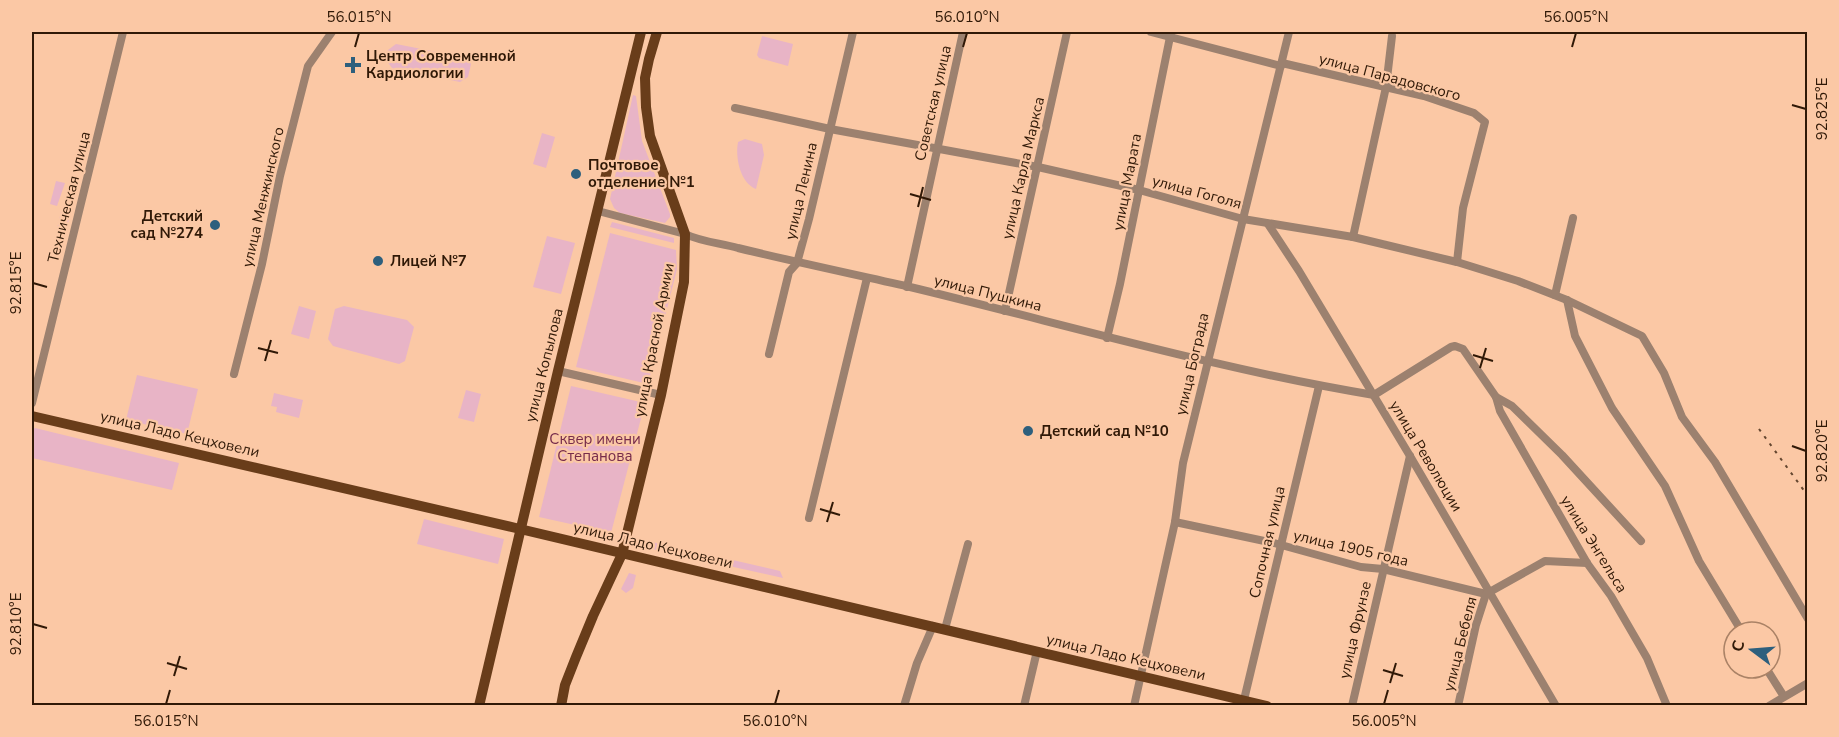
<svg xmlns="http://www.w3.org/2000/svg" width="1839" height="737" viewBox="0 0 1839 737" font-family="'Nunito Sans',sans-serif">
<rect width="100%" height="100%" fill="#fbc8a5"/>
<g fill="#e8b4c6">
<polygon points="762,36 793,44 788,66 759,58 757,55"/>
<polygon points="396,44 468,58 471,64 468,77 460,82 392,68 386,60 388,50"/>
<polygon points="633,95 636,96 642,141 670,214 670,217 665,223 620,213 614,208 610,199"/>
<polygon points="542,133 555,137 546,168 533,164"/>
<path d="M745,139L762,144L764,155L756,189C740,183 735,157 738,142Z"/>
<polygon points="56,181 65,183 57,206 50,204"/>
<polygon points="65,209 71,211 65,235 56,233 61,212 64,213"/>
<polygon points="612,222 674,238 674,243 610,227"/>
<polygon points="610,233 676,250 677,269 648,384 576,367"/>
<polygon points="547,236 575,243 561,294 533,287"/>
<polygon points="299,306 316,311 309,339 291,334"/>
<polygon points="344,306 407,320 414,327 405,361 399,364 333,346 328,339 335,309"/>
<polygon points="137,375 198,389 187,434 126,420"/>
<polygon points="571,386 645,403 611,533 539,517"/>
<polygon points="466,390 481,394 474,422 458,418"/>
<polygon points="274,393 303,400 299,418 276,412 277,407 271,406"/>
<polygon points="35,428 179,463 172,490 32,458 32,430"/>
<polygon points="424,519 504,539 498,564 417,544"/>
<polygon points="643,540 686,550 684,557 641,546"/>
<polygon points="694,551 780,571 783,578 693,558"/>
<polygon points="629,573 636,575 633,588 626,593 621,589"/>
</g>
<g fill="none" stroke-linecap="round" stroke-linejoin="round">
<g stroke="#9c816f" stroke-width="8">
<polyline points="1151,32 1281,66"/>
<polyline points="1282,63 1424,96 1474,113 1485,122 1463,208 1457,262"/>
<polyline points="735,108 830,129 1038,167 1139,190 1243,219 1353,237 1457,262 1518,281 1567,300 1642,336 1664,373 1682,417 1715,462 1808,619"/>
<path d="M598,211L685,234C702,242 720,243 738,248C795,262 853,274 910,287C1064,324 1217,369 1374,395L1451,347L1455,346L1463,349L1496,397L1500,411L1587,563L1611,596L1647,658L1667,706"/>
<polyline points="1268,224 1299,271 1410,456 1556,706"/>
<polyline points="1353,237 1386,87 1392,36"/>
<polyline points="907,287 963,32"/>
<polyline points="1555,295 1573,218"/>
<polyline points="1567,300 1575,336 1612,408 1665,486 1699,561 1742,632"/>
<polyline points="1005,311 1067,32"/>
<polyline points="1107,338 1120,284 1171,32"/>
<polyline points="769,354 789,272 797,263 809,219 853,32"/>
<polyline points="558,371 661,395"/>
<polyline points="234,374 262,264 280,176 308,66 332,32"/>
<polyline points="1496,397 1512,406 1562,455 1641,541"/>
<polyline points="32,403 123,32"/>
<polyline points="809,518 867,278"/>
<polyline points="1175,522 1274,543 1361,567 1383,569 1486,594"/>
<polyline points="945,629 968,544"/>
<polyline points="1766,668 1783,695"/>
<polyline points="1243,704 1319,386"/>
<polyline points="904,706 917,663 933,626"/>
<polyline points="1024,706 1037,651"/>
<polyline points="1134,706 1175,522 1183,463 1289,32"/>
<polyline points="1352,706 1410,456"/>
<polyline points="1458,706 1476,625 1486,594 1545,561 1587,563"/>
<polyline points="1769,706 1808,683"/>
</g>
<g stroke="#693d1a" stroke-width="10">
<polyline points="32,416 520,529 1267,706"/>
<polyline points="479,706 558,371 641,32"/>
<polyline points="561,706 565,685 576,657 593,616 622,554 661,395 684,282 685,234 650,136 646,107 645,78 649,59 657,32"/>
</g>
<polyline stroke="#64462f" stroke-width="2" stroke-dasharray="3 6" stroke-linecap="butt" points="1759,429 1808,496"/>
</g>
<path fill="none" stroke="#301907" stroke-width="2" d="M355,47L359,33M963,47L967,33M1572,47L1576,33M1792,105L1806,109M910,194L931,200M918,207L923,187M33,283L47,287M258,348L278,353M1473,355L1493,361M265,361L271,340M1480,368L1486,348M1792,446L1806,451M820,509L840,515M827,522L833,502M33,624L47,628M167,663L187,669M1383,670L1403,676M174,676L180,656M1390,683L1396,663M166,704L170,690M775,704L779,690M1384,704L1388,690"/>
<g fill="#2d5f7d" stroke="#fbc8a5" stroke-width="2">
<path d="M350 56h6v6h6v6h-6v6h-6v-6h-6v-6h6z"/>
<circle cx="576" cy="174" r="6"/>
<circle cx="215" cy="225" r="6"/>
<circle cx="378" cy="261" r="6"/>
<circle cx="1028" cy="431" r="6"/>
</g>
<g text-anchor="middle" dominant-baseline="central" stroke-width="4.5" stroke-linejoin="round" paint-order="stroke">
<g font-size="15" font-weight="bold" fill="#301907" stroke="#fbc8a5" text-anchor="start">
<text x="366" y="56">Центр Современной<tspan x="366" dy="17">Кардиологии</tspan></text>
<text x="588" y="165">Почтовое<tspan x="588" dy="17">отделение №1</tspan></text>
<text x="203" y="216" text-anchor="end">Детский<tspan x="203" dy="17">сад №274</tspan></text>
<text x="390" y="261">Лицей №7</text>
<text x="1040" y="431">Детский сад №10</text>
</g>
<g font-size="15" fill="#301907" stroke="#fbc8a5">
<text transform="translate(1390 77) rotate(15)">улица Парадовского</text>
<text transform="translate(933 103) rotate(-77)">Советская улица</text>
<text transform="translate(1023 168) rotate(-77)">улица Карла Маркса</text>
<text transform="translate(1127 182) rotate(-79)">улица Марата</text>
<text transform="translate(801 191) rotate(-77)">улица Ленина</text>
<text transform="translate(1197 192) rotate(15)">улица Гоголя</text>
<text transform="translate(69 197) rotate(-76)">Техническая улица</text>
<text transform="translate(263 197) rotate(-77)">улица Менжинского</text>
<text transform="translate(988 293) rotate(14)">улица Пушкина</text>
<text transform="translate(654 340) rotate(-79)">улица Красной Армии</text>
<text transform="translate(1192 364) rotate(-77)">улица Бограда</text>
<text transform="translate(544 365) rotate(-76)">улица Копылова</text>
<text transform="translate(180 434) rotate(13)">улица Ладо Кецховели</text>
<text transform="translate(1426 456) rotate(59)">улица Революции</text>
<text transform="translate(1267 542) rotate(-77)">Сопочная улица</text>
<text transform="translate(1594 544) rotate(58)">улица Энгельса</text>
<text transform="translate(653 545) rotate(13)">улица Ладо Кецховели</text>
<text transform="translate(1351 548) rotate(13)">улица 1905 года</text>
<text transform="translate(1355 630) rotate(-77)">улица Фрунзе</text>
<text transform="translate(1460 644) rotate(-76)">улица Бебеля</text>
<text transform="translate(1126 657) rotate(13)">улица Ладо Кецховели</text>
</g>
<g font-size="15" fill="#762b4b" stroke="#fbc8a5">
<text x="595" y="439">Сквер имени<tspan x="595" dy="17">Степанова</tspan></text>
</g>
</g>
<rect width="1839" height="737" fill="none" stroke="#fbc8a5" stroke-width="66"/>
<g transform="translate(1752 650) rotate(286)"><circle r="28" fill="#fbc8a5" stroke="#aa8266" stroke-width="1.5"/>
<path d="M0-4.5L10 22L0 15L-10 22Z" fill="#2d5f7d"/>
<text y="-9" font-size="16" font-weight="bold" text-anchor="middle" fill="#301907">С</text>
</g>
<rect x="33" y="33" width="1773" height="671" fill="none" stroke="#301907" stroke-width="2"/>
<g font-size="15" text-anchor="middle" fill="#301907">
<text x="359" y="22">56.015°N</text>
<text x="967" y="22">56.010°N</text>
<text x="1576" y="22">56.005°N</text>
<text transform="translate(1822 109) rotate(-90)" y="5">92.825°E</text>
<text transform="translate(16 283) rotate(-90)" y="5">92.815°E</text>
<text transform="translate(1822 451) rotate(-90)" y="5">92.820°E</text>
<text transform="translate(16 624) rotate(-90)" y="5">92.810°E</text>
<text x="166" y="726">56.015°N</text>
<text x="775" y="726">56.010°N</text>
<text x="1384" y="726">56.005°N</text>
</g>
</svg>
